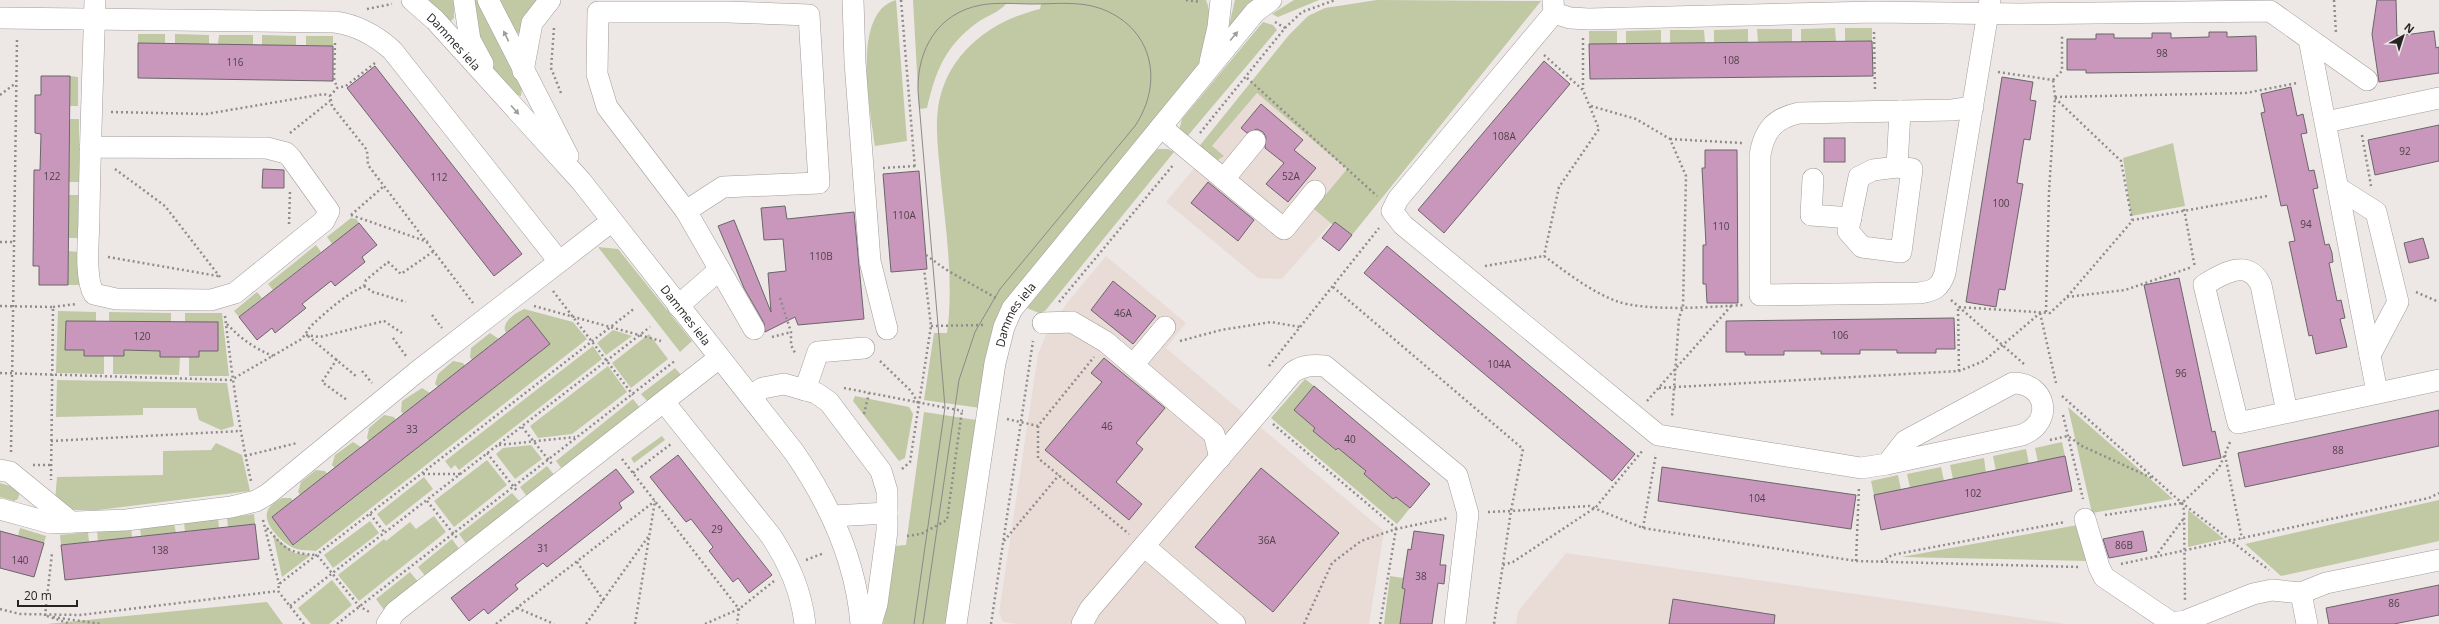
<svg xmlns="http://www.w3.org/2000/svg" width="2439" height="624" viewBox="0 0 2439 624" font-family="'Open Sans',sans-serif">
<rect width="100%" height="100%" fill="#ede8e6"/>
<g fill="#e9dcd6">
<polygon points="1257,93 1348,169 1315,209 1331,223 1282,279 1258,278 1166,202"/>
<polygon points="1106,256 1186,323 1166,348 1384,531 1369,624 1017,624 1003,622 999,613 1038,354 1047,332 1067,303"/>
<polygon points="1566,553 1849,593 2065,624 1516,624 1518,611"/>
</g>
<g fill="#c0c8a4">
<polygon points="425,0 454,0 454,18 451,21 447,21"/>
<polygon points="474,0 478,0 522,88 521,96 517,95 492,67 477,35"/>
<polygon points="500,0 538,0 519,34 516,32"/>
<path d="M896,0L907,141L875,146C871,112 850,13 896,0Z"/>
<path d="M913,0H1206C1215,23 1208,40 1202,62L1011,294L980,408L924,400L934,333H947C954,282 946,232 941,181C939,157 935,132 938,108C946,54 990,21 1040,9L1041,4H1006C999,12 987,16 978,22C945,46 936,70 927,108L919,109Z"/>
<polygon points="1235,0 1254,0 1227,34"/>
<polygon points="1294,0 1319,0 1278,17 1272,14"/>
<polygon points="1377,0 1541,1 1352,235 1335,222 1333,225 1314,209 1347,169 1257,93 1212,146 1224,156 1216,161 1197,149 1289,35 1308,16 1325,8"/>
<polygon points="1263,22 1273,25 1277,30 1185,139 1179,131 1182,119"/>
<polygon points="1835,28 1836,41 1801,42 1801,29"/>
<rect x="1845" y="28" width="27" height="13"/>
<polygon points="1748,29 1748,42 1714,42 1714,30"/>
<polygon points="1757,29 1792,29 1792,42 1758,42"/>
<polygon points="1661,30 1661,43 1626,44 1626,31"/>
<polygon points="1670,30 1704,30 1705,43 1670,43"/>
<rect x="1589" y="31" width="28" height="13"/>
<polygon points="138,34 165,34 165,44 138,43"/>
<polygon points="175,34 209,35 209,44 175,44"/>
<polygon points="219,35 253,35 253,45 218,44"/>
<polygon points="262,35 296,36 296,45 262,45"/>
<polygon points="306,36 333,36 333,46 306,45"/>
<polygon points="70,76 78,77 78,106 70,106"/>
<polygon points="70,119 79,119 79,182 69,182"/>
<polygon points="2173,143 2185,206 2131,216 2123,158"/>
<polygon points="1158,149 1168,149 1174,152 1045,311 1039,313 1027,308 1150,156"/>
<polygon points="69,195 79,195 79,238 68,238"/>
<polygon points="351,218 356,219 359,223 332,244 327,237"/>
<polygon points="316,245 321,252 273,290 268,284"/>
<polygon points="598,247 618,249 692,341 680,352"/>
<polygon points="68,251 79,252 79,285 68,285"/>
<polygon points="257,292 262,298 239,317 234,311"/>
<path d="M524,309L573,322L587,339L316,551C309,550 300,551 294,548C283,544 261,523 268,510C270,505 277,501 282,498H291L293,501L272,517L294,545L549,344L528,316L506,333C500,322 516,313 524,309Z"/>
<polygon points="58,311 96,312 96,321 66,321 65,349 84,350 104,356 104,374 56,373"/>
<polygon points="109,312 171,313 171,322 109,321"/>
<polygon points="185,313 222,313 229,376 189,376 189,357 199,357 199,351 218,351 218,323 185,322"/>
<polygon points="613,330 632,336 606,355 597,343"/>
<polygon points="490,333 499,339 472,360 470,357 471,348"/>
<polygon points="649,334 668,359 631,388 612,363"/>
<polygon points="593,346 602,359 459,470 455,465 451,469 445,461"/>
<polygon points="124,350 160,351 160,357 180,357 179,375 113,374 113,356"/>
<polygon points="453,361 463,363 465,366 438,387 435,384 438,374"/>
<polygon points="608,366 627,392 572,434 538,438 530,426"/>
<polygon points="675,368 682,376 648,402 641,394"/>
<polygon points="1305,379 1314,386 1294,410 1315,428 1313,431 1335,450 1338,448 1366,471 1364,474 1393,499 1396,497 1410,508 1397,524 1271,418"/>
<polygon points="57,380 227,383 234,426 221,430 199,420 196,408 143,408 143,415 56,417"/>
<polygon points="422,388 430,393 403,414 401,411 402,401"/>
<polygon points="855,396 909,407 913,414 905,458 899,461 853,401"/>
<polygon points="633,399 640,408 563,470 556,461"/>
<polygon points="2068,407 2173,499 2092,513"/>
<polygon points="924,412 976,420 946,624 883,624 894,546 906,545"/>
<polygon points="384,415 394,417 396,420 369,441 367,438 369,428"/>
<polygon points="662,436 665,440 634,463 631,458"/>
<polygon points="353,442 361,447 335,468 332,465 335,455"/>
<polygon points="2062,442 2065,456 2038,462 2035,448"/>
<polygon points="216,443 242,455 250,491 98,510 74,510 55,501 57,477 163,475 163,451 211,450"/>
<polygon points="531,445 542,459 515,479 496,454 503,448"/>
<polygon points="2026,449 2029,464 1996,471 1993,456"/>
<polygon points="1984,458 1986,473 1953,479 1950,465"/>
<polygon points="487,460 507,485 454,527 434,501"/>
<polygon points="547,466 555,476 528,498 520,487"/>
<polygon points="1941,467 1944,481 1910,488 1907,474"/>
<polygon points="316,470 325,471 327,474 300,495 298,492 301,482"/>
<polygon points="1898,475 1901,490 1874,495 1871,481"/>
<polygon points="424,477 433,489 386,526 377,514"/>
<polygon points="0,483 17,488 20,491 18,499 14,501 0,497"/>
<polygon points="512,493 521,503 467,545 459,534"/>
<polygon points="2439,500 2439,541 2281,576 2245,544"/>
<polygon points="2188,510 2224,539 2188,547"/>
<polygon points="254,514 255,524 228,527 227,518"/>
<polygon points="434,516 446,532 359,601 338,575 384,539 386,541 410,522 416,529"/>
<polygon points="218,518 219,528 185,532 184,522"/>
<polygon points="370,521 379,533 333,568 324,555"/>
<polygon points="174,523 176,533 141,536 140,527"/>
<polygon points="2078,525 2088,561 1901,557"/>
<polygon points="20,528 46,536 44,543 18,536"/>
<polygon points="131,528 132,537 98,541 97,531"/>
<polygon points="88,532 89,542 61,545 60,535"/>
<polygon points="273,535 294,553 311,555 282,577"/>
<polygon points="452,539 460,550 426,577 418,567"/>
<polygon points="410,572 419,583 384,610 376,599"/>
<polygon points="1390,576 1403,578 1402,588 1405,589 1400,624 1384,624"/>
<polygon points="332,580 352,605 329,624 311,624 298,608"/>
<polygon points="267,602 283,624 47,624"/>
</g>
<g fill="#c997bb" stroke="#6a6669">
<polygon points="2377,0 2396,0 2397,36 2434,31 2436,48 2439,47 2439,73 2379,82 2372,34"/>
<polygon points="2209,32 2227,32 2227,37 2256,36 2257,71 2086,73 2086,70 2067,70 2067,39 2096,39 2096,34 2114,34 2114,38 2152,38 2152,33 2171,33 2171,38 2209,37"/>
<polygon points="1872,41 1873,76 1590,79 1589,44"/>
<polygon points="138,43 333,46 333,81 138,78"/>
<polygon points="1544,61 1570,84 1444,233 1418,210"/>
<polygon points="375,66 522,254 494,276 347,88"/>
<polygon points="41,76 70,76 68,285 39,285 39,266 33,266 34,170 40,170 41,134 35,133 35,95 41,95"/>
<polygon points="2002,77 2033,82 2030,100 2036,101 2030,140 2024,139 2017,183 2023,184 2005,290 1999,289 1996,307 1966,302"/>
<polygon points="2291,87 2297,116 2303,114 2307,133 2301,134 2309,171 2314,170 2318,188 2313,189 2325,245 2329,244 2332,253 2333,262 2329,263 2337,301 2341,300 2345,318 2340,319 2347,347 2316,354 2312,335 2309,336 2289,242 2295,241 2287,205 2281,206 2261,113 2265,112 2261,94"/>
<polygon points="1261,104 1303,140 1294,150 1316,168 1288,202 1266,184 1284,163 1265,148 1266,137 1263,132 1257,129 1247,133 1241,128"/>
<polygon points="2439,125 2439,161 2375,175 2368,140"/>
<rect x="1824" y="138" width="21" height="24"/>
<polygon points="1705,150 1737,150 1738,303 1707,303 1706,284 1703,284 1703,245 1706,245 1702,168 1705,168"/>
<polygon points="263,169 284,170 284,188 262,188"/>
<polygon points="919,171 927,269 891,272 883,174"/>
<polygon points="1208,182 1254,220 1238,241 1191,203"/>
<polygon points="785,206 787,219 854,212 864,319 798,325 795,317 765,332 764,323 744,288 718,226 734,220 771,312 768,273 786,271 783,239 764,240 761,208"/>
<polygon points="1335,222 1352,235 1339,251 1322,238"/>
<polygon points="359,223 377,245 362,257 365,262 335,286 331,281 302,304 306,308 275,333 272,328 257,340 239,317"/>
<polygon points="2423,238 2429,258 2409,263 2404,243"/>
<polygon points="1387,246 1635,454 1612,481 1364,273"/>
<polygon points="2179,278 2212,432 2215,431 2221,458 2183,466 2144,285"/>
<polygon points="1113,281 1156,316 1133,344 1091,310"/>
<polygon points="528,316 550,344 293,545 272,517"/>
<polygon points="1954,318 1955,349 1936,349 1936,353 1897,353 1897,350 1860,350 1860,354 1821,354 1821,351 1784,351 1784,355 1745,355 1745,352 1726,352 1726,321"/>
<polygon points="66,321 218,322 218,351 199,351 199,357 160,357 160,351 124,350 124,356 84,356 84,350 65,350"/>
<polygon points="1104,358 1165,408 1136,443 1143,449 1116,482 1142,504 1129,520 1045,450 1102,382 1091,373"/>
<polygon points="1314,386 1430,484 1410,508 1396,497 1393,499 1364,474 1366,471 1338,448 1336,450 1313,431 1315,428 1294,410"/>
<polygon points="2439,410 2439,446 2245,487 2238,453"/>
<polygon points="678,455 772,575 749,593 738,578 733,582 709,551 713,547 691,519 686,522 650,477"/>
<polygon points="2065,456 2072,491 1881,530 1874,495"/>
<polygon points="1662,467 1856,495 1851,529 1658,501"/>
<polygon points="1261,468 1339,533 1273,612 1195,547"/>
<polygon points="616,469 634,492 619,503 622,508 547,567 543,563 515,585 518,589 488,614 484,609 469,621 451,598"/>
<polygon points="255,524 259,559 65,580 61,545"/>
<polygon points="0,531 44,543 34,577 0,568"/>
<polygon points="1414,531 1444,535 1440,565 1446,565 1444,584 1438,583 1432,624 1400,624 1405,589 1402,588 1408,549 1411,550"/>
<polygon points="2143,531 2147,551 2109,558 2103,539"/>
<polygon points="2439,585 2439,615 2394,624 2329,624 2326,608"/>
<polygon points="1673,599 1775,615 1774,624 1669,624"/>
</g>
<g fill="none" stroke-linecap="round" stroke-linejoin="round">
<defs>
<g id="minor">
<path id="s1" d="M412,0L435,20L581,181L794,452C830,504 856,560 861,624"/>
<polyline points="464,0 470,40 483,64"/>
<polyline points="488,0 568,156"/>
<polyline points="853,0 855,62 870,261 887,329"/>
<path d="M1553,0L1554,13L1398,199L1392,211L1403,225L1658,435L1861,468L1887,464L2022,435C2055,422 2046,383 2013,383L1905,441L1887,464"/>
<polygon points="598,12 728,12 809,15 819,183 723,187 686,211 607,107 597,74"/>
<polyline points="1554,13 1570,18 1589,19 1874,12 2019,14 2270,11 2367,80"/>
<path d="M0,18L335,22C357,25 375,35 392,50L558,260"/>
<polyline points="2309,39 2377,392"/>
<polyline points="1210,62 1218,27 1221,0"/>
<polyline points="523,71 532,23 550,0"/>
<path d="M1973,107L1952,110L1799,113C1775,118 1764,130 1760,155V295L1919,293C1934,291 1940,288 1945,273L1990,0"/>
<polyline points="2326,122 2439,98"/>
<polyline points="1161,127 1284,229 1315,191"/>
<path d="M90,147L267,148L286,153L291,158L329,211L324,221L235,293L211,300L116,299L94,294C84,278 89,236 89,216C90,144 93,72 95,0"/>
<polyline points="1897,167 1873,170 1859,177 1848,231 1862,247 1901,252 1912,169 1897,167 1900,111"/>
<polyline points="1224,179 1255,141"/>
<polyline points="1813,179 1811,215 1851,218"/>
<polyline points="2338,188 2376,212 2398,302 2370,355"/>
<polyline points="686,211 754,329"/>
<polyline points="678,306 719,270"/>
<polyline points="1043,323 1072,322 1106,342 1214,434 1220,458"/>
<polyline points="1133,365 1165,327"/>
<polyline points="805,390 818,352 864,348"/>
<polyline points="750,396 763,388 784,384 816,393 829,402 881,471 887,491 887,531 877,604 871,624"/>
<path d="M664,402L771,536C789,564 801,590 805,624"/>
<path d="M2287,412L2261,285C2248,258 2223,273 2204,285L2238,423L2439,380"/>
<polyline points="0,470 10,472 71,522"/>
<polyline points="0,509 51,523 126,520 231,507 256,501 268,494 418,371 612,221"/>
<polyline points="833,516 887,513"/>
<polyline points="2085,519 2099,567 2104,577 2172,623 2185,621 2253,594 2272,590 2301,593 2326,583 2439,560"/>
<polyline points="1144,546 1235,624"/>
<polyline points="2301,593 2307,624"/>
<polyline points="387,624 395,612 719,358"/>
<path id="s2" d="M956,624L995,363L1004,327L1012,309L1255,12L1271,0"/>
<path d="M1082,624L1090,609L1293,372C1304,365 1312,365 1325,366L1457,475L1468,514L1455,624"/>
</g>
</defs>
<use href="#minor" stroke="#a19c9a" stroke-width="22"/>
<g stroke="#908c8b" stroke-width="2.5" stroke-dasharray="2 3" stroke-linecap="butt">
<polyline points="901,0 915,169"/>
<polyline points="1186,0 1201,2"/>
<polyline points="2334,0 2336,33"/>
<polyline points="367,9 392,4"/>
<polyline points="1275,22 1285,28"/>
<polyline points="554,28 551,68 561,93"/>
<polyline points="1874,32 1875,91"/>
<polyline points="1583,38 1583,89"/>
<polyline points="335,43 334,78 337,88"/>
<polyline points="1544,55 1583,90 1599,129 1559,187 1544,256"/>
<polyline points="375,63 346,86 337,88 330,96 332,106 367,150 368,165 473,303"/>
<polyline points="1998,72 2053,80"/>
<polyline points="1247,78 1377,196"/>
<polyline points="2053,80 2062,71 2062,34"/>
<polyline points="0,95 16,83"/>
<polyline points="2055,97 2246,93 2297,83"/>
<polyline points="2055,98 2121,161 2132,220"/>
<polyline points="1591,106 1636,119 1670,139 1686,176 1683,307 1679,318 1672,417"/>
<polyline points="111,112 206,114 324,94 330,96"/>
<polyline points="290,133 330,101"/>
<polyline points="1200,133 1285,28 1302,12 1335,0"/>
<polyline points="2362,135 2371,186"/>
<polyline points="1670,139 1742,143"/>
<polyline points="883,168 915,166"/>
<polyline points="115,169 165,206 220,277"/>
<polyline points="2184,209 2195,268"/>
<polyline points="351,215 428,242"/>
<polyline points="351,215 384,186"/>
<polyline points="289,224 290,191"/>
<polyline points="0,242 14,242"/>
<polyline points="926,255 945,269 996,298"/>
<polyline points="108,257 218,276"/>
<path d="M1485,266L1544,256C1566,272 1590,291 1616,301C1647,312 1710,307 1743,305"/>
<polyline points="364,286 373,292 406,302"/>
<polyline points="1333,287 1523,449 1511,511 1589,506 1643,528 1856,561 2079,567"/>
<polyline points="553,291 633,395"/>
<polyline points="2416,292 2439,302"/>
<polyline points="2067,297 2125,290 2192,267"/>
<polyline points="780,298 791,332 791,345 796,355"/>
<polyline points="1951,300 2024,364"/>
<polyline points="1059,302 1174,164"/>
<polyline points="0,306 53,307 51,480"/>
<polyline points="534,306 661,341"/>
<polyline points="53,307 76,304"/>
<polyline points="2046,312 2049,192 2055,97 2053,80"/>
<polyline points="2040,313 2056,383"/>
<polyline points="432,315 442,328"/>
<path d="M225,316C232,373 238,425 251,481"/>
<path d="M227,324C241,339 254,348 273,356"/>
<polyline points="931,326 984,325"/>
<polyline points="306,335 320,337 384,321 402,333"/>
<polyline points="308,336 357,377"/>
<polyline points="772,337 791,332"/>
<polyline points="393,338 406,356"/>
<polyline points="1180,341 1221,330 1271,322 1300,327"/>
<polyline points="337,359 322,382 347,400"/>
<polyline points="880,361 911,391 918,403"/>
<polyline points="1269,366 1379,228"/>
<polyline points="362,371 372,383"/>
<polyline points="1959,371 1958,307 2050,313 2067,297 2133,220 2267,196"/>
<path d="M0,373L231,380L300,340C306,335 307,330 312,325C327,311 345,295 364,286L366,280L388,262L401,274L434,251"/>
<polyline points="844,388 963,411"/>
<polyline points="1659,388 1959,371 1984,361 2040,313"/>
<polyline points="2062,396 2182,503 2269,570"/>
<polyline points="1647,401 1731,306"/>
<polyline points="864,414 869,393"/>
<polyline points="2063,415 2083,499"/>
<polyline points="1007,419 1038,426 1094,357"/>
<polyline points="1273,424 1396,528"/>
<polyline points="1038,426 1038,458 1129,534"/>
<polyline points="522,427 552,464"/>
<polyline points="2050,440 2068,436 2082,446 2154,479"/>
<polyline points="51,441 240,431"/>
<polyline points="499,445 575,437"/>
<polyline points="11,452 17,39"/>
<polyline points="487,453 517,491"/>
<polyline points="2225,455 2242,539"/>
<polyline points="245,456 297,443"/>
<polyline points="622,459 739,609 737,624"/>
<polyline points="33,465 51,465"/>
<polyline points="902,469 910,462 931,326 924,269"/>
<polyline points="633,473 671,444"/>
<polyline points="423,474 460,474"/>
<polyline points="427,501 457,538"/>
<polyline points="2182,503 2184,510 2185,600"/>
<polyline points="1488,512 1511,511 1494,624"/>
<polyline points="370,514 385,533"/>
<polyline points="2105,515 2182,503 2219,468 2230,442"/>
<polyline points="263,520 279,584"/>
<path d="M267,528C285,549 288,553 317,555L359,606L371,613"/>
<polyline points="1643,528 1656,454"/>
<polyline points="907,536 921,534 947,520 962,410"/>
<polyline points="1004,541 1059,475"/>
<polyline points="2155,557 2184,518"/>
<polyline points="806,560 824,553"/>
<polyline points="1856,561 1859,487"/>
<polyline points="577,562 604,601"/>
<polyline points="1881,562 1892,555 2065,522"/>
<polyline points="2121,564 2429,498 2439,493"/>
<polyline points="1503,565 1513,562 1596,507 1643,450"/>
<polyline points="290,606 650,327"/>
<polyline points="517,608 554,624"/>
<polyline points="0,609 20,614 80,615 278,591"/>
<polyline points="45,616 52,553"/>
<polyline points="47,616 71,624"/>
<polyline points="53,617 101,624"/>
<polyline points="304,624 278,591 279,584 635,308"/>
<polyline points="337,624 676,360"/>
<polyline points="496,624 655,501"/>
<polyline points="586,624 648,537"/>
<polyline points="635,624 655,501"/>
<polyline points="705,624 739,609 774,581"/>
<polyline points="991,624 1033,341"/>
<polyline points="1304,624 1332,563 1361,541 1396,529 1448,518"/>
<polyline points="1380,624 1396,529"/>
</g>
<use href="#minor" stroke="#fff" stroke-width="21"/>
<path stroke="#8d8988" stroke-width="1" d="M914,624L945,407L918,91C917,49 938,13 981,5C998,2 1016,4 1033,4C1053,4 1079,1 1099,8C1152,26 1165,81 1135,126L1000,289L975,332L959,380L923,624"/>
</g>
<defs><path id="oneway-solid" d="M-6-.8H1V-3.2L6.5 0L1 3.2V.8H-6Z"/></defs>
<g fill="#9e9d9c">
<use href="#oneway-solid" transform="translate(506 36) rotate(-116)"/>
<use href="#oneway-solid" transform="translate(1234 36) rotate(-50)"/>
<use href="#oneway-solid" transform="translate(515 110) rotate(48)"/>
</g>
<g text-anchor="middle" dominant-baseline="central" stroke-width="3.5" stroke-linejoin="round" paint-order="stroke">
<g font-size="10" fill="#50424a">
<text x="2162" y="53">98</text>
<text x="1731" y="60">108</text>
<text x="235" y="62">116</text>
<text x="1504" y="136">108A</text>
<text x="2405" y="151">92</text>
<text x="52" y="176">122</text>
<text x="1291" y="176">52A</text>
<text x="439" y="177">112</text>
<text x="2001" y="203">100</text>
<text x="904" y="215">110A</text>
<text x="2306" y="224">94</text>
<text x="1721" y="226">110</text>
<text x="821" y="256">110B</text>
<text x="1123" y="313">46A</text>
<text x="1840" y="335">106</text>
<text x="142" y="336">120</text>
<text x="1499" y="364">104A</text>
<text x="2181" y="373">96</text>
<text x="1107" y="426">46</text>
<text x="412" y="429">33</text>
<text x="1350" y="439">40</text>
<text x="2338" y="450">88</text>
<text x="1973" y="493">102</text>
<text x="1757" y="498">104</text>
<text x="717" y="529">29</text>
<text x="1267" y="540">36A</text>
<text x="2124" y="545">86B</text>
<text x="543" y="548">31</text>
<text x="160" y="550">138</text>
<text x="20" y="560">140</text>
<text x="1421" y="576">38</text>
<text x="2394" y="603">86</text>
</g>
<g font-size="12" fill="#272524" stroke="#ede8e6">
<text stroke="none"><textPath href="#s1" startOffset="59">Dammes iela</textPath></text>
<text stroke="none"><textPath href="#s1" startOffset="418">Dammes iela</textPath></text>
<text stroke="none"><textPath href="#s2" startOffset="317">Dammes iela</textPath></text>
</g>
</g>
<g transform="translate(2403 36) rotate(39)" stroke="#ede8e6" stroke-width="3" paint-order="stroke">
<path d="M0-3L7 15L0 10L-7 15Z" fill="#272524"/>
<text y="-6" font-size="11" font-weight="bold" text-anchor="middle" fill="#272524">N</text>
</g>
<path d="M18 600v6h59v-6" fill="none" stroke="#272524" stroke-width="2"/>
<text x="24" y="600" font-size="12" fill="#272524" stroke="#ede8e6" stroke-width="3" paint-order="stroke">20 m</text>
</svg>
